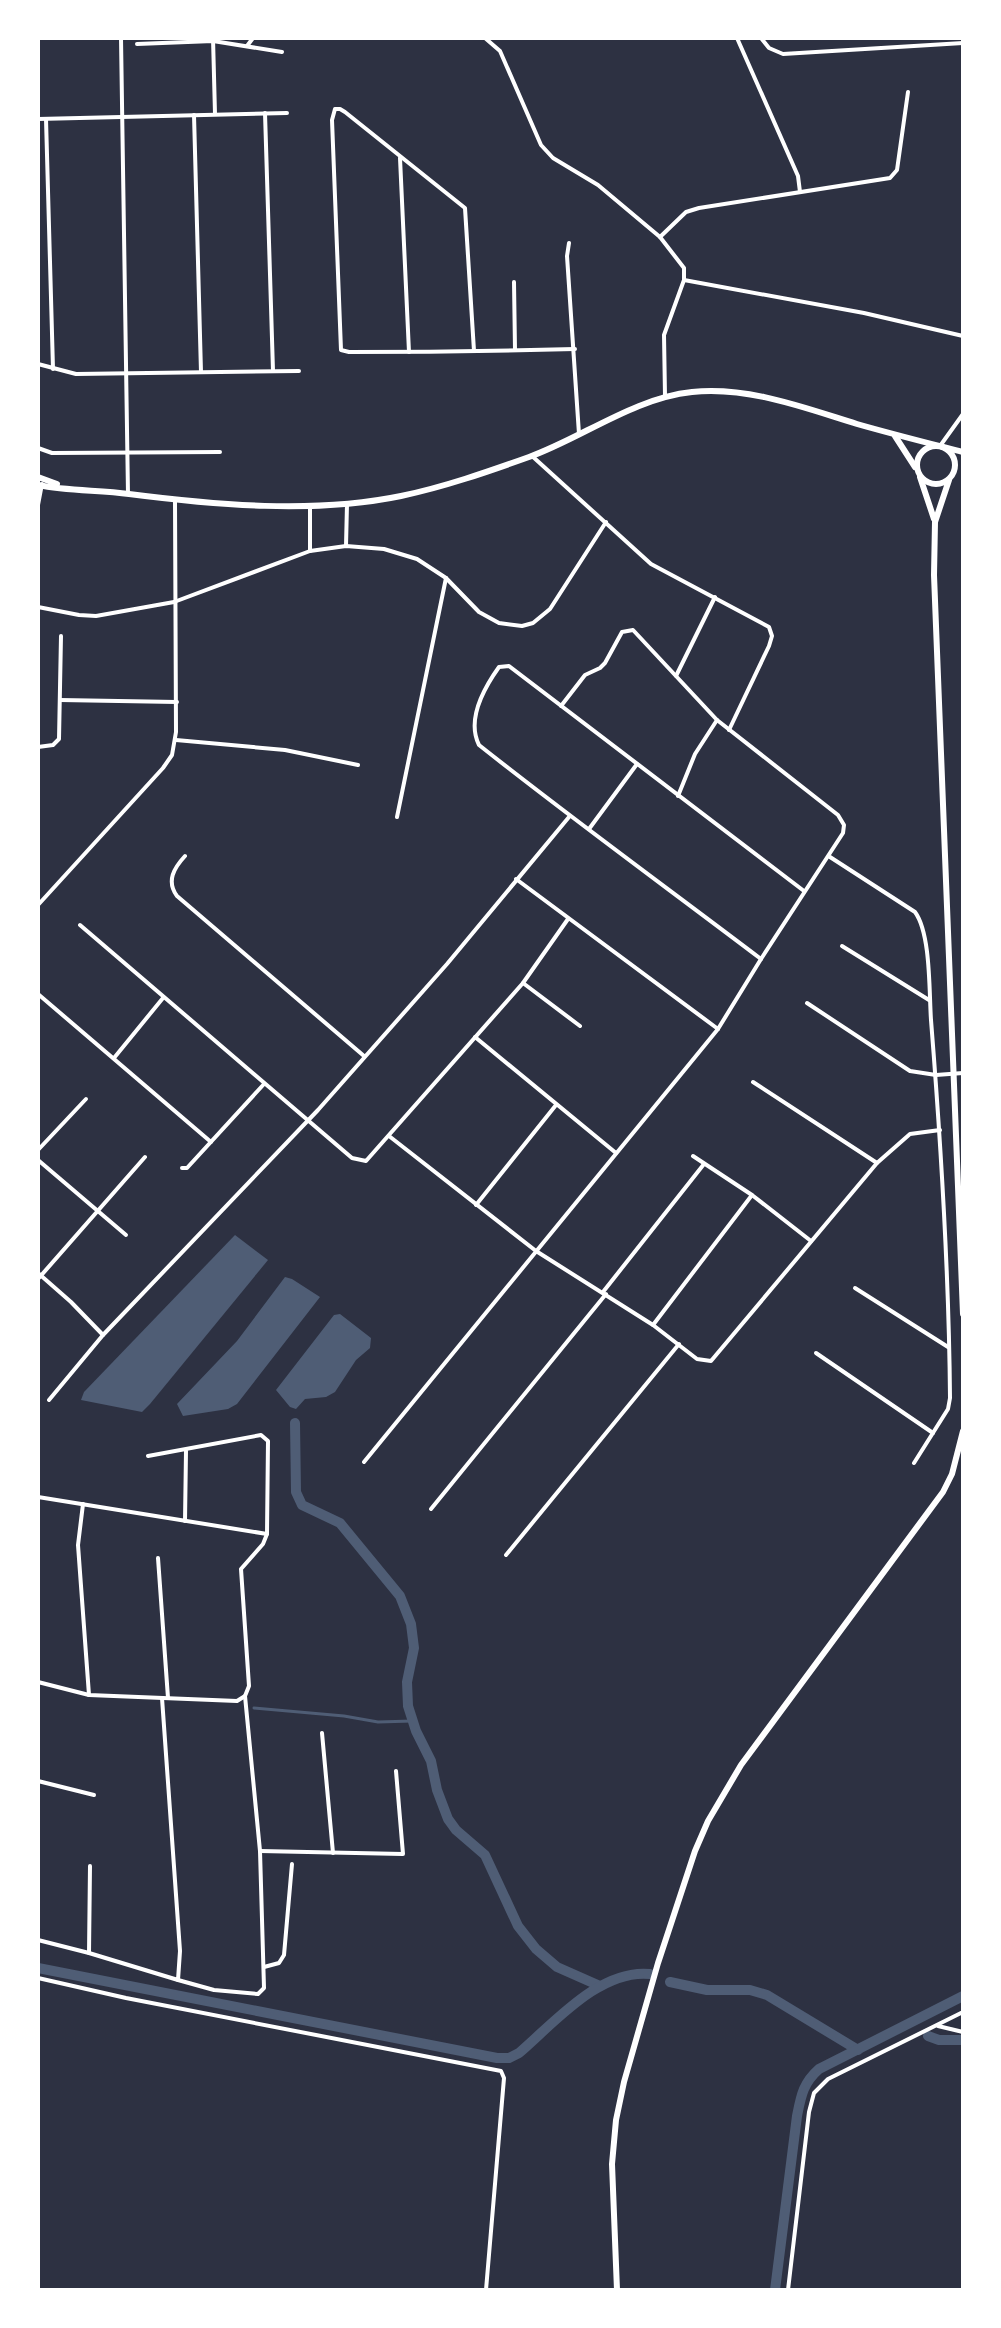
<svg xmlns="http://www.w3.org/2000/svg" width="1001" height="2328" viewBox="0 0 1001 2328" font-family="'DejaVu Sans',sans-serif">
<rect width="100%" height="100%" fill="#2d3142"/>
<g fill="#4f5d75">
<polygon points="235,1235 268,1260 150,1404 142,1412 81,1400 84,1392"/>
<polygon points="285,1277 292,1279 320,1297 237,1404 228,1409 183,1416 177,1404 237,1341"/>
<polygon points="340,1314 371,1338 370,1348 356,1360 335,1392 326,1397 305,1399 296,1409 290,1407 276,1390 334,1315"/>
</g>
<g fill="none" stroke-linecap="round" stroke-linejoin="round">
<polyline stroke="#4f5d75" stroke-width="3" points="254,1708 344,1716 378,1722 412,1721"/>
<g stroke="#4f5d75" stroke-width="10">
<polyline points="295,1423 296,1492 302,1505 340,1523 400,1596 411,1624 414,1648 407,1682 408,1706 416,1731 431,1761 437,1790 448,1819 456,1830 485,1855 518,1926 536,1949 557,1967 600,1986"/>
<path d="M38,1968L497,2058H509L519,2053C555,2022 600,1969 650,1974"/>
<polyline points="670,1982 707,1990 750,1990 767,1995 858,2050"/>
<polyline points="928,2036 939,2040 963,2040"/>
<path d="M775,2290L797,2116C801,2096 803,2083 819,2069L963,1996"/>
</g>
<g stroke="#fff" stroke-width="4">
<polyline points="121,38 128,494"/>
<polyline points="213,38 215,114"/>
<polyline points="485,38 500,51 541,145 553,158 598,185 660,237 684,268 684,280 664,335 665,396"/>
<polyline points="737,38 798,176 800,192"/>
<polyline points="761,38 769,48 783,54 963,43"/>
<polyline points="137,44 213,41 282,52"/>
<polyline points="247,46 253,38"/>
<polyline points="265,113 273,371"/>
<polyline points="194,115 201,372"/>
<polyline points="38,119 287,113"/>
<polyline points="46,119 53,369"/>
<polyline points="400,158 409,352"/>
<polyline points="660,237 686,212 699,208 890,178 897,170 908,92"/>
<polyline points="569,243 567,256 579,434"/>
<polyline points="684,280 864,313 963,336"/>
<polyline points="514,282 515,350"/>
<path d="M474,351L465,208L345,112L340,109H335L332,120L341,350L349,352C425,352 500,351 575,349"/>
<polyline points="38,364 76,374 299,371"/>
<polyline points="940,446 963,414"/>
<polyline points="38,448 52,453 220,452"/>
<polyline points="532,456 651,564 769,627 772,636 769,646 729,730"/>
<polyline points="38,505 42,484"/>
<polyline points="310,505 310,551"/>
<polyline points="346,546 347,504"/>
<polyline points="38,607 79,615 96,616 174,602 310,551 346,546 384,549 417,559 446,578 479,612 499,623 522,626 533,623 550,609 606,522"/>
<polyline points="676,676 715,597"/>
<polyline points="60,700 177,702"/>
<polyline points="176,740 285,750 358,765"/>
<polyline points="38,747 53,745 59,739 61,636"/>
<polyline points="678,796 695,754 717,720"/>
<polyline points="397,817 446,578"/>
<polyline points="589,829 637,764"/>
<path d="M185,856C174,868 166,881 177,896L364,1056"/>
<path d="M830,857L915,912C931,934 929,992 931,1020C941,1145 949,1272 950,1398L948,1409L914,1463"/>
<polyline points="516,879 718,1029"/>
<polyline points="38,905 163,768 172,755 176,732 175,501"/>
<polyline points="80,925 352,1158 366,1161 523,983 568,919"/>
<polyline points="842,946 929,1000"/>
<path d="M761,959C666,887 571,818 479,745C466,719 484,688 499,667L509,666L804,891"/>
<polyline points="523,983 580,1026"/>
<polyline points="38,994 211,1142"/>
<polyline points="807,1003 910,1071 936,1075 963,1073"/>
<polyline points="475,1037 616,1153"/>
<polyline points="114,1058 163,998"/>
<polyline points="753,1082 877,1163"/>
<polyline points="389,1136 536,1251 653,1325 697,1359 711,1361 877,1163 910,1134 940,1130"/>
<polyline points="38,1150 86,1099"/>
<polyline points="693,1156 752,1195 811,1241"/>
<polyline points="38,1160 126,1235"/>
<polyline points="182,1168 187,1168 264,1084"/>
<polyline points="476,1205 556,1105"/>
<polyline points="38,1273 71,1302 103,1335"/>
<polyline points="38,1279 145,1157"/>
<polyline points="855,1288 948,1347"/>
<polyline points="603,1292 704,1164"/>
<polyline points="653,1325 752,1195"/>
<polyline points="816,1353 933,1433"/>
<polyline points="49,1400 103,1335 318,1110 447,964 569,817"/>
<polyline points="148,1456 261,1435 268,1441 267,1534 263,1544 241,1569 249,1686 245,1696 260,1851 264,1988 258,1994 214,1990 178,1980"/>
<polyline points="364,1462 718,1029 761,959 843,833 844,825 838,815 717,720 633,630 622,632 605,663 600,668 585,675 561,706"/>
<polyline points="38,1497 267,1534"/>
<polyline points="83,1504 78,1545 89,1695"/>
<polyline points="431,1509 606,1294"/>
<polyline points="185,1521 186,1451"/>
<polyline points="506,1555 679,1344"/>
<polyline points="158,1558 168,1698"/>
<polyline points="38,1682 89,1695 237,1701 245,1696"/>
<polyline points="322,1733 333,1853"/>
<polyline points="38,1781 94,1795"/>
<polyline points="260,1851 403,1854 396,1771"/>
<polyline points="38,1940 89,1953 90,1866"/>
<polyline points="89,1953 178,1980 180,1951 162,1698"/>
<polyline points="264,1967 279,1963 284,1955 292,1864"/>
<polyline points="38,1978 126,1998 501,2071 504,2078 486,2290"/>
<polyline points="938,2026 963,2032"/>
<polyline points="788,2290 809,2112 814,2093 828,2079 963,2012"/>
</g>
<g stroke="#fff" stroke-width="6">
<polyline points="920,477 934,519"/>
<polyline points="949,480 935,522 934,575 963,1314"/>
<polyline points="617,2290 612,2164 616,2120 624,2082 658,1963 695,1851 708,1821 741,1765 943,1492 952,1474 963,1431"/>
</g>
<g stroke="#fff" stroke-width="6">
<polyline points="895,436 915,467"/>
<circle cx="936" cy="465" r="19"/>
<polyline points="38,477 57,484"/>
<path d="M38,485C67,491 99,490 129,494C215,505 314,514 401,496C444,487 487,472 529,457C582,438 634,398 692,392C748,386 805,408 857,424C892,434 928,443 963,452"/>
</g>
</g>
<rect width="1001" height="2328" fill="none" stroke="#ffffff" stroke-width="80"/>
</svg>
